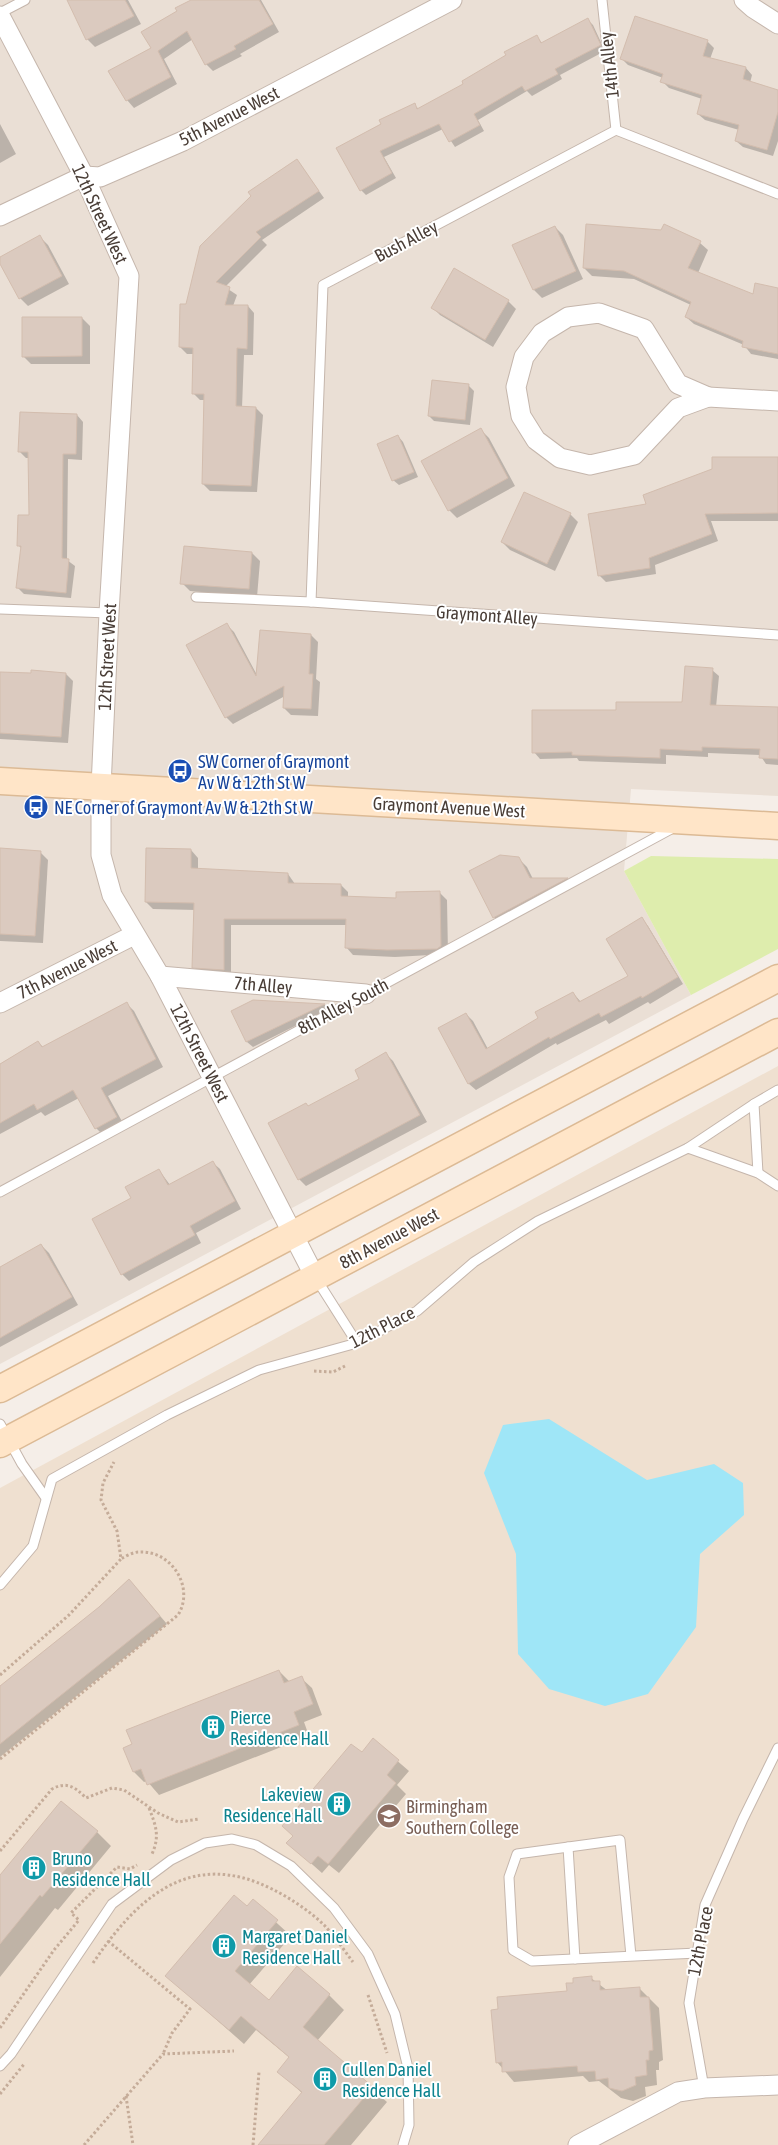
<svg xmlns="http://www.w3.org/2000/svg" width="778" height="2145" viewBox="0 0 778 2145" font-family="'Asap Condensed',sans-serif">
<rect width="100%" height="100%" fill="#f5eee8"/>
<polygon fill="#eadfd5" points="0,0 778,0 778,796 631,789 624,871 691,995 0,1364"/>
<polygon fill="#efe0d0" points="778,1066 778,2145 0,2145 0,1488"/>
<polygon fill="#deedad" points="651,856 778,859 778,949 691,995 624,871"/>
<polygon fill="#9fe6f7" points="549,1419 647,1480 714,1464 743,1483 744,1515 700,1554 696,1627 648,1694 605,1706 549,1689 518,1654 516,1554 484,1473 503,1425"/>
<g fill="#0003">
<polygon points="75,0 128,0 141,24 95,47 87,39"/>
<polygon points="194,0 261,0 279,32 240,54 242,56 213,71 206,64 193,39 164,59 177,84 134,108 127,100 110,71 152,48 179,12"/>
<polygon points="588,20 593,25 605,51 560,75 562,79 532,96 527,91 478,120 484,131 455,147 443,129 384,157 396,178 366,195 361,190 338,149 414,105 419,109 465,84 536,36 543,44"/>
<polygon points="707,41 714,48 710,59 746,68 752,75 750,83 778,91 778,141 773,156 743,147 736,141 739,130 705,120 698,114 702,99 669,88 662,81 663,78 628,65 621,58"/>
<polygon points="0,124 16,154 0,163"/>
<polygon points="297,160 324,198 262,240 267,245 225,287 237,295 233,306 248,306 254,313 253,355 244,355 242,408 256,408 263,415 257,492 210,491 203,484 205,400 200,400 193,393 194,354 187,354 180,347 186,305"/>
<polygon points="555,227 563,235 583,279 542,298 534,290 514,246"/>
<polygon points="40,237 48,245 69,284 28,306 20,298 0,258"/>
<polygon points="700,243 708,250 698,273 754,296 778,289 778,359 751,354 744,345 694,324 686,317 691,305 634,279 592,276 584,268"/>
<polygon points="508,301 516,309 493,347 440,315 432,307"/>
<polygon points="82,318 90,326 90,364 31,364 23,356"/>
<polygon points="468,385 474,391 470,425 434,421 429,416"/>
<polygon points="77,415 83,422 82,460 68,459 67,560 75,566 71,598 24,594 18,588 22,549 18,545 30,516 30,458 26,458 20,452"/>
<polygon points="481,430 489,438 515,486 457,518 449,510 423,461"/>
<polygon points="398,436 403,442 418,477 399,485 393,480"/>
<polygon points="778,472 778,521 711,521 718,541 655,565 656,574 606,582 599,575 648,505"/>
<polygon points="570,514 578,522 555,571 510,550 502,542"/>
<polygon points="185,548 252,553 260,561 257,597 190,591 182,583"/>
<polygon points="227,625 234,632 257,675 311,635 318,642 316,679 320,682 318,716 291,715 284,708 285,696 233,724 226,717"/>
<polygon points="712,670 719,676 716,707 778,709 778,765 766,764 760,755 708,753 708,757 666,755 666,764 579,761 577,758 540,759 534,752 617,712 683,704"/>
<polygon points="0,673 66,674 73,681 68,743 0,739"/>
<polygon points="0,850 40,852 48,860 43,943 0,941"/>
<polygon points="191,850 198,858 198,869 288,874 295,884 341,885 348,892 348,897 398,900 440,893 447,900 448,954 395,957 353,955 346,947 347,925 231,925 231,976 201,974 194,967 196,910 153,909 146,902"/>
<polygon points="519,859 527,867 533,879 567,879 574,886 502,925 494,917"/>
<polygon points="642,919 648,926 683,984 650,1004 648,1002 609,1024 606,1020 557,1045 556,1043 476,1090 469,1084 440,1028 466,1014 473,1021 488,1049 540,1018 573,993 581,1002 630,976"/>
<polygon points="253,1001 325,1005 329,1009 253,1047 247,1042 233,1012"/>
<polygon points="126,1003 134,1011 163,1067 108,1096 124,1125 104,1136 96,1128 79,1098 45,1116 41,1112 0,1134 0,1064 38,1042 43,1047"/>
<polygon points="386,1054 393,1061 427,1122 306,1186 299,1179 309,1107 361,1079"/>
<polygon points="212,1162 220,1169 241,1209 196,1233 201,1243 129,1281 122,1274 133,1198 159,1170 170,1185"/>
<polygon points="41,1245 49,1253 78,1305 0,1347 0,1268"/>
<polygon points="136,1588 167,1624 0,1757 0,1687"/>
<polygon points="279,1671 290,1682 301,1678 312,1688 322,1715 304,1722 309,1736 159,1795 147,1781 144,1782 134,1772 125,1748"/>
<polygon points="373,1740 409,1771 397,1785 406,1794 339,1873 329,1865 322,1873 288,1843"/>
<polygon points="97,1832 111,1846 58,1910 55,1908 0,1977 0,1877"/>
<polygon points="253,1901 291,1936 249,1985 269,2002 297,1968 329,1995 344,2010 317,2041 387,2102 351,2145 264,2145 303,2094 279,2072 290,2058 256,2030 244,2044 167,1976"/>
<polygon points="591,1978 608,1991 639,1988 659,2008 663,2060 659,2062 659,2070 656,2070 657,2085 645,2087 646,2096 633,2101 621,2098 599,2081 589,2082 583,2076 514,2082 497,2062 575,1984"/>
</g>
<g fill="#dbcabf" stroke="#d3bdae">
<polygon points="67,0 125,0 134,16 86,40"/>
<polygon points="191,0 259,0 273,24 234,46 236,49 205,65 187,31 158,51 171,77 126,101 108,71 151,48 141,32 177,11 175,8"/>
<polygon points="635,16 708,40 703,56 746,67 743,79 778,90 778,112 767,150 735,141 739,125 697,114 702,95 660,82 663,74 620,59"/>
<polygon points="588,18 601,45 555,69 558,74 525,91 522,86 474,114 480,125 449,142 439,124 380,151 392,173 360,191 336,148 381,124 379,120 415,103 417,109 463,84 462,81 506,55 504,52 537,35 541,43"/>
<polygon points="297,159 319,191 256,232 261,237 216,282 230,287 225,305 248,305 247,349 237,348 236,406 256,407 251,486 202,484 204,394 192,394 193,348 179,347 180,304 186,304 200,246 251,196 248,192"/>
<polygon points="586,224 661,230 664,224 701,241 688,268 753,294 755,283 778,288 778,354 742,347 743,341 685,317 691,302 624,271 583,268"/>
<polygon points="555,226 576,271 533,290 512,245"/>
<polygon points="40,235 62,276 19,299 0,264 0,257"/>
<polygon points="454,268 509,300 485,340 431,308"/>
<polygon points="22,317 82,317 82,356 22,357"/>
<polygon points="432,380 469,384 465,420 428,416"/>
<polygon points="20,412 77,414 76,454 63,454 62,558 69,559 66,593 16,588 21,546 17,546 18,515 29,515 28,452 18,452"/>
<polygon points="481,428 508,478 448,511 421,461"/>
<polygon points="398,435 414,472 392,481 377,444"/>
<polygon points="712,457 778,457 778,513 705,514 712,534 649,558 650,568 598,576 588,514 646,504 643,495 712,469"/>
<polygon points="524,492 571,513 547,564 501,542"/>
<polygon points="184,546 252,552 249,589 180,584"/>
<polygon points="227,623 256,676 260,630 311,634 309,674 313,674 311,709 283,708 284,686 225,718 186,645"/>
<polygon points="685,666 713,668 710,705 778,707 778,759 759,758 760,749 702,747 702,751 660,749 660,758 572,755 572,752 532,753 532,710 616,710 616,702 682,702"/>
<polygon points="31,670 66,673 61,737 0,733 0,672 31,673"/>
<polygon points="0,848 41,851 35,936 0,934"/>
<polygon points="146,848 191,849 191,868 288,873 288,883 341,884 341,896 396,898 396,892 440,891 441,946 437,949 387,950 345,948 346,919 224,919 224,970 192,968 194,903 145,902"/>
<polygon points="500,855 519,857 530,878 568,878 493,918 469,871"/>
<polygon points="642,917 678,977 642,998 641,996 601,1017 599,1013 550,1039 549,1037 468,1084 438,1028 466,1013 486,1049 538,1018 535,1012 573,992 579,1002 628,976 606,939"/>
<polygon points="253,1000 325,1004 246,1042 231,1011"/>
<polygon points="127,1002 156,1059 101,1088 117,1117 95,1129 73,1090 37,1110 34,1104 0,1123 0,1064 38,1041 42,1047"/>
<polygon points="386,1052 420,1115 298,1180 268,1123 306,1103 308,1106 359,1079 355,1070"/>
<polygon points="213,1161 235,1201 190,1226 195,1235 121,1275 92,1219 131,1198 125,1187 159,1169 168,1185"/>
<polygon points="41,1244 72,1297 0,1338 0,1267"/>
<polygon points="129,1579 160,1616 0,1744 0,1686 99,1607"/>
<polygon points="279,1670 284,1683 302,1676 313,1704 294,1712 299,1725 147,1785 141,1769 133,1772 123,1748 132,1744 126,1730"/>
<polygon points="373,1738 399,1760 387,1775 396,1783 328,1864 318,1856 311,1864 286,1843 293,1836 282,1826 351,1744 362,1752"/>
<polygon points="61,1801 98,1831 42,1897 40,1895 0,1944 0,1875"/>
<polygon points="234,1895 247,1906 253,1899 278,1920 235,1971 269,2000 297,1966 330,1994 303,2027 373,2087 324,2145 258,2145 302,2092 277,2072 289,2057 241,2016 229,2030 165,1976"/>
<polygon points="592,1976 592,1981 600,1981 600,1990 640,1987 640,1997 649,1997 653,2050 649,2051 649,2060 646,2060 647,2075 635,2077 636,2085 622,2091 609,2088 608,2078 596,2080 595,2071 578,2072 577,2066 502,2072 502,2062 496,2063 491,2010 498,2009 497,1997 567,1991 566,1983 573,1983 573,1978"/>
</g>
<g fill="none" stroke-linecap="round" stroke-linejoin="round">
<defs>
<g id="lane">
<polyline points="602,0 616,130"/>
<polyline points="0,13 25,0"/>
<polyline points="196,597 311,602 778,635"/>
<polyline points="311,602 323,285 616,130 778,194"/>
<polyline points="0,609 109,613"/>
<polyline points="688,1148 754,1104"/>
<polyline points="758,1173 754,1104 778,1090"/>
<polyline points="0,1192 673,828"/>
<polyline points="317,1280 357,1343"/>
<polyline points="0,1424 22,1464 46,1498"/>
<polyline points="0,1585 33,1546 52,1479 167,1415 259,1370 357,1343 417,1311 474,1262 538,1221 688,1148 758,1173 778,1186"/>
<polyline points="568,1847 575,1959"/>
<polyline points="631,1956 620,1840 517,1854 509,1877 513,1950 532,1961 697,1953"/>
<polyline points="0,2066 11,2054 112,1904 171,1860 205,1843 232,1839 256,1845 291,1866 334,1908 368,1954 395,2014 408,2068 409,2125 403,2145"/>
<polyline points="704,2088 689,2003 705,1905 743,1819 778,1748"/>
</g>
<g id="street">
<polyline points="744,0 753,8 778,24"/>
<polyline points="0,16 84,176 129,276 109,613 101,787 101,855 112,895 160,976 315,1277"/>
<polyline points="0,216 84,176 100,177 183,141 452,0"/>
<polygon points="599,313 644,329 678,384 708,397 678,408 634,455 590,465 560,458 536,440 521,416 516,387 524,357 542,333 568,317"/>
<polyline points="708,397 778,401"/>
<polyline points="160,976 366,994"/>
<polyline points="0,1003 134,935"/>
<polyline points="578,2145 678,2092 704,2088 778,2085"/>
</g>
<g id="secondary">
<polyline points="0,781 778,826"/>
<polyline points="0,1389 778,978"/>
<polyline points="0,1444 778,1032"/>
</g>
</defs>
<use href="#lane" stroke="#c5b6ac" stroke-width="11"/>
<use href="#street" stroke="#c5b6ac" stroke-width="21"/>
<use href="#secondary" stroke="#dcba95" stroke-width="29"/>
<g stroke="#c5ac99" stroke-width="3" stroke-dasharray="2.5 2.5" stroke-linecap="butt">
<polyline points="314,1371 333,1372 345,1366"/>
<polyline points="0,1675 69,1615 121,1559 117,1531 101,1500 103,1483 114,1462"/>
<path d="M0,1759L178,1615C195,1588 172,1550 139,1552C133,1552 126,1556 121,1559"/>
<path d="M149,1808C156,1826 160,1836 152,1854"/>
<path d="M0,1851L52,1789C67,1781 75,1787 86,1798L112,1788L124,1790L158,1813L178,1822L199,1819"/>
<polyline points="108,1941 190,2009 172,2033 163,2054"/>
<path d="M93,1963C137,1898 190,1848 272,1889C290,1898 310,1911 325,1926C335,1937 344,1950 353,1962"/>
<polyline points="368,1995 387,2053"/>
<polyline points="0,2028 54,1950 79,1920 71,1913 117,1867 130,1869 137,1865"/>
<polyline points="0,2094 25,2063"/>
<polyline points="126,2096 133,2145"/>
<polyline points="84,2145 163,2054 234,2051"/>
<polyline points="253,2145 259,2072"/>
</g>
<use href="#lane" stroke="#fff" stroke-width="9"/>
<use href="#street" stroke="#fff" stroke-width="19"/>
<use href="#secondary" stroke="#ffe5c8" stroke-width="26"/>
</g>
<defs>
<symbol id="bus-disc" viewBox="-11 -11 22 22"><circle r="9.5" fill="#1a4fb4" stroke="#fff"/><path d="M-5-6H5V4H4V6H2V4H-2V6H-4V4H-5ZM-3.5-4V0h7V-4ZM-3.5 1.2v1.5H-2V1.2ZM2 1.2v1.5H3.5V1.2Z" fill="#fff"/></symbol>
<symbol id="building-disc" viewBox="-11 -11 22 22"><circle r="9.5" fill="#0f9aa8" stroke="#fff"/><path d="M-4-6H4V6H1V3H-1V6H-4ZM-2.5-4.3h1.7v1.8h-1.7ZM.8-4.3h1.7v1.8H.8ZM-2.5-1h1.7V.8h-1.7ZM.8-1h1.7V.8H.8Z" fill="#fff"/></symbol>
<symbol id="university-disc" viewBox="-11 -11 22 22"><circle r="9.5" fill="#8d6e63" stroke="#fff"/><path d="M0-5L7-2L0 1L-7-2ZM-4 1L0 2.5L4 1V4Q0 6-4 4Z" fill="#fff"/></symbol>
</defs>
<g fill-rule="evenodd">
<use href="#bus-disc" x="166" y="757" width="28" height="28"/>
<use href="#bus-disc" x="22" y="793" width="28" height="28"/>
<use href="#building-disc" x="199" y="1713" width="28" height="28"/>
<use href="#building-disc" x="325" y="1790" width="28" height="28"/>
<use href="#university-disc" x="375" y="1802" width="28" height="28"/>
<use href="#building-disc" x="20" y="1854" width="28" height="28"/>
<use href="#building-disc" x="210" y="1932" width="28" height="28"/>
<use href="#building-disc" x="311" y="2065" width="28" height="28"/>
</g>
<g text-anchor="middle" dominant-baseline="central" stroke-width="4" stroke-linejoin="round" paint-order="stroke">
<g font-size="18" fill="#493d36" stroke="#fff">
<text transform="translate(609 65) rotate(-96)">14th Alley</text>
<text transform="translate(229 116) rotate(-27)">5th Avenue West</text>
<text transform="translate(100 214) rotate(65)">12th Street West</text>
<text transform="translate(406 241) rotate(-28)">Bush Alley</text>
<text transform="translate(487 615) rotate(4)">Graymont Alley</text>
<text transform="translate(107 657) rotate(-87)">12th Street West</text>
<text transform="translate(449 807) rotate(3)">Graymont Avenue West</text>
<text transform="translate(67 969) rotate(-27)">7th Avenue West</text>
<text transform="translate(263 985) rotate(5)">7th Alley</text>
<text transform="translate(343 1006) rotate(-28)">8th Alley South</text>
<text transform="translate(200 1053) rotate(63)">12th Street West</text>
<text transform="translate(389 1238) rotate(-28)">8th Avenue West</text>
<text transform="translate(382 1327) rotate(-27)">12th Place</text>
<text transform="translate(700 1941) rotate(-79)">12th Place</text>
</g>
<g font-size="18" fill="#164399" stroke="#fff" text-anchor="start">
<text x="198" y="761">SW Corner of Graymont<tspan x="198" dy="21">Av W &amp; 12th St W</tspan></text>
<text x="54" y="807">NE Corner of Graymont Av W &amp; 12th St W</text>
</g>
<g font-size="18" fill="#0d838f" stroke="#fff" text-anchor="start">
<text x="230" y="1717">Pierce<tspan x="230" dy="21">Residence Hall</tspan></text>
<text x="322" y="1794" text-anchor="end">Lakeview<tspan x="322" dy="21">Residence Hall</tspan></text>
<text x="52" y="1858">Bruno<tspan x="52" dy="21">Residence Hall</tspan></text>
<text x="242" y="1936">Margaret Daniel<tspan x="242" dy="21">Residence Hall</tspan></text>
<text x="342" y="2069">Cullen Daniel<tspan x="342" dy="21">Residence Hall</tspan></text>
</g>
<g font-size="18" fill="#785e54" stroke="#fff" text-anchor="start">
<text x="406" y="1806">Birmingham<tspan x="406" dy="21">Southern College</tspan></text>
</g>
</g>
</svg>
